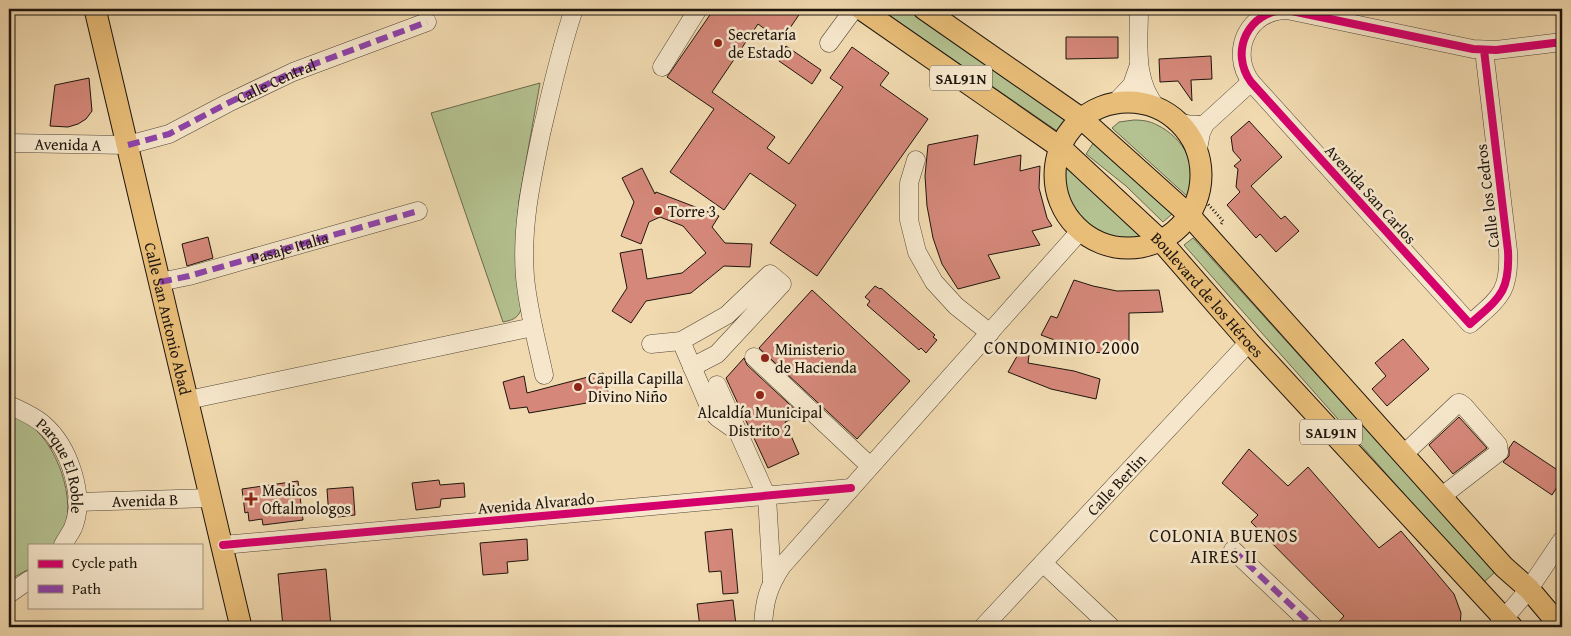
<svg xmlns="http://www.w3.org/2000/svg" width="1571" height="636" viewBox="0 0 1571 636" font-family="'Gentium Book Plus',serif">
<rect width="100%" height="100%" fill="#f1dab0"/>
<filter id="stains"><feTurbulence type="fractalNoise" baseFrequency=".004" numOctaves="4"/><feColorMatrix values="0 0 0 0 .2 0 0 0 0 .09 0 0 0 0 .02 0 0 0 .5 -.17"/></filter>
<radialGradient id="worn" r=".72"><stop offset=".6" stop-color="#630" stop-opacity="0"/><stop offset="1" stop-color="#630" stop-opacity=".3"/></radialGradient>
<g fill="#b4c190" stroke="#686b4e">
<polygon points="880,9 906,9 1069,122 1060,133"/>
<path d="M540,83L519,200L517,224L521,310C517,319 512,320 503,322L431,113Z"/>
<path d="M1134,120C1142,120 1150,121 1157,125C1183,137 1203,170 1188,197L1112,128L1119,122Z"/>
<polygon points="1094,142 1132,174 1172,214 1163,222 1126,186 1086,154"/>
<path d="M1065,165L1142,237C1128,239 1112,241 1099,235C1074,224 1060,190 1065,165Z"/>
<polygon points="1193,238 1495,572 1483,583 1184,245"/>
<path d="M9,415C14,418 22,419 27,423C59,443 83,513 56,545H29V569L9,580Z"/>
</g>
<g fill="#d5887a" stroke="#1d150c">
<polygon points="714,9 803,9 781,41 758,24 712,92 775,137 767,148 789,164 843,87 830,78 852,47 889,73 880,85 928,119 817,276 770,243 796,205 750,173 724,210 670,172 714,109 667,77"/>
<polygon points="1066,37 1118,37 1118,58 1066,59"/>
<polygon points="786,46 821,70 812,84 779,61 780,59 778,58"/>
<polygon points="1211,56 1212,79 1191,80 1192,101 1178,81 1160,82 1159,59"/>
<polygon points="89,78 92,111 86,119 78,124 68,127 50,126 55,85"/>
<polygon points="1249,121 1282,157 1251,186 1281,219 1285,216 1299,231 1276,252 1260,234 1256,238 1227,205 1240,192 1236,187 1238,169 1234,166 1241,160 1233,151 1231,137"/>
<polygon points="978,135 974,165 1021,155 1020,171 1040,166 1039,188 1047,218 1052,226 1032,231 1040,245 988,255 1000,278 958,289 942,264 933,238 927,206 925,176 928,145"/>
<polygon points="642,168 655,194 656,192 719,216 712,227 725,243 752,244 750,267 724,266 691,293 646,301 631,323 612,311 627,288 620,253 642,249 647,279 682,273 706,253 683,226 660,217 649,222 641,244 621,236 634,202 622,178"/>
<polygon points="208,237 213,258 187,266 182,244"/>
<polygon points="1074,280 1093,286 1117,291 1159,290 1163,312 1129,313 1129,354 1087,352 1041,335 1051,316 1057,318"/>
<polygon points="875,286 880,289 881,288 935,335 933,337 937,340 926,353 921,348 919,350 867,305 870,301 865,297"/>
<polygon points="812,290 910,381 857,439 759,348"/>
<polygon points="1403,339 1429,369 1387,406 1372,389 1386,376 1375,363"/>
<polygon points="1020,351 1029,355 1028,363 1074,371 1100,379 1096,399 1051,389 1008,372"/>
<polygon points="744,358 747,365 801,415 785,422 799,454 768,468 726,378"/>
<polygon points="603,373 610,399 529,413 527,407 510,409 503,382 524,376 527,393"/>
<polygon points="1459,417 1487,448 1453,474 1429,445"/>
<polygon points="1514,441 1562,473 1562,479 1552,495 1503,462 1509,456 1509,448"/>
<polygon points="1249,449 1288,486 1308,467 1379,548 1401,531 1454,594 1461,613 1460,627 1334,627 1344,616 1251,522 1258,515 1222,483"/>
<polygon points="439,480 440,485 464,483 465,497 441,499 440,507 416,510 412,483"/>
<polygon points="298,481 303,520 263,525 262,519 249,521 248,512 245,513 242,489"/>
<polygon points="353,487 355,515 329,518 327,489"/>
<polygon points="732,529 738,593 723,594 721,571 709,572 705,532"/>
<polygon points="527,539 528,560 507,562 508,573 483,575 480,543"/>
<polygon points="326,569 331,627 283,627 278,574"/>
<polygon points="733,600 736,625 700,627 697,604"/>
</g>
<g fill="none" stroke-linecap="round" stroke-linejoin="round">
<defs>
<g id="minor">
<path d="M1139,9C1139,44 1133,80 1157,108"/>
<polyline points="829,43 854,9"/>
<path d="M1484,50L1508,251C1510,293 1499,298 1470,324L1251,82C1229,52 1248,10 1287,10L1473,49L1496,50L1562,42"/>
<polyline points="662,67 698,9"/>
<polyline points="1115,103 1132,85 1139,65"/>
<path d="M1177,121C1187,125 1194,126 1205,124"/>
<path id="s1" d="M9,143L128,145L169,134L228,103L293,72L427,22"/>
<polyline points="1197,154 1201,133 1205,124 1251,82"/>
<polyline points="916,160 909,183 909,220 917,252 934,282 956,306 990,333"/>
<polyline points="160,282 189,276 418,211"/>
<polyline points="681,341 711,411 718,418 738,432"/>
<polyline points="651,344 681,341 727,315 770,274 782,284 717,354 692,367"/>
<polyline points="754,357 870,466"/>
<path d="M544,375C537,342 528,310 525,277C521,228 531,182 541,134C551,92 560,50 574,9"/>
<polyline points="717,385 767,497 772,581"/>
<polyline points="188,400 533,327"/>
<path id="s2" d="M9,405C20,410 34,416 43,424C69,446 86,496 73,528C70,534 66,539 63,545"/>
<polyline points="1404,454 1458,403 1460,403 1464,406 1498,445 1499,452 1442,496"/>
<path id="s3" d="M77,502L211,498"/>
<polyline points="223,545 851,488"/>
<polyline points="1233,550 1314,627"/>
<polyline points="1043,563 1111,627"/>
<polyline points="9,594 29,580"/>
<path d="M763,627C764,602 768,587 782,566L1081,230"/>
<path id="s4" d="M983,627L1249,342"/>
<polyline points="1497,627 1529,589 1562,540"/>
</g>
<g id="major">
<path id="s5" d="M95,9L241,627"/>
<path id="s6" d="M861,9L1061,148L1161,241L1249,342L1512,627"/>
<polyline points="924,9 1082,119 1189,215 1504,567 1529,589 1561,627"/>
<circle cx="1128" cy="175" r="73"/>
</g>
</defs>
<use href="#minor" stroke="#524635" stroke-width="19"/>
<use href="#major" stroke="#1d150c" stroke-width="23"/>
<polyline stroke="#1d150c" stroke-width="3" stroke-dasharray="1 2.5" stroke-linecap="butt" points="1199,194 1223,221 1221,224"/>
<use href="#minor" stroke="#f6e7cc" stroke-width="18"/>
<use href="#major" stroke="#e8bd78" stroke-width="21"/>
<g stroke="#8e44ad" stroke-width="6" stroke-dasharray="12 6" stroke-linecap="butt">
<polyline points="128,145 169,134 228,103 293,72 427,22"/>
<path id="s7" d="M160,282L189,276L418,211"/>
<polyline points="1233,550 1314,627"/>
</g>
<defs>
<g id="cycleway">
<path d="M1484,50L1508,251C1510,293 1499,298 1470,324L1251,82C1229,52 1248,10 1287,10L1473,49L1496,50L1562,42"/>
<polyline points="223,545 851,488"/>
</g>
</defs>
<use href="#cycleway" stroke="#f6e7cc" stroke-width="11"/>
<use href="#cycleway" stroke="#d6006c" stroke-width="8"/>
</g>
<g fill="#8f2418" stroke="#f6e7cc" stroke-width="2">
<circle cx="718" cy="43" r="5"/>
<circle cx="658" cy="211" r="5"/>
<circle cx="765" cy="358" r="5"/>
<circle cx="578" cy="387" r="5"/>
<circle cx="760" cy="395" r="5"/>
<path d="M248.5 491.5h5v5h5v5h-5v5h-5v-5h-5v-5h5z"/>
</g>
<g text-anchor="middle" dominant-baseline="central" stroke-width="5" stroke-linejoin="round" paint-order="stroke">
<g fill="#f6e7cc" stroke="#5e5446" stroke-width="1">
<rect x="930" y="65.5" width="62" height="25" rx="4"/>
<rect x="1300" y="419.5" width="62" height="25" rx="4"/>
</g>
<g font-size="15" font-weight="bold" fill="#1d150c">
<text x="961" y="78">SAL91N</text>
<text x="1331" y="432">SAL91N</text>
</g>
<g font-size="16" fill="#1d150c" stroke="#f6e7cc" text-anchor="start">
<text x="728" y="34">Secretaría<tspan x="728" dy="18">de Estado</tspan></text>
<text x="668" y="211">Torre 3</text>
<text x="775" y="349">Ministerio<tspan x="775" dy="18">de Hacienda</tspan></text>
<text x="588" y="378">Capilla Capilla<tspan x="588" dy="18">Divino Niño</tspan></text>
<text x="760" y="412" text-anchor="middle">Alcaldía Municipal<tspan x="760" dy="18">Distrito 2</tspan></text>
<text x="262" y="490">Medicos<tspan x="262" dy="18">Oftalmologos</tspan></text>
</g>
<g font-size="16" fill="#1d150c" stroke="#f6e7cc">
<text stroke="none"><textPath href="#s1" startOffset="281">Calle Central</textPath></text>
<text stroke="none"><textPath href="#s1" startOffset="59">Avenida A</textPath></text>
<text transform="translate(1371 194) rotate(48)">Avenida San Carlos</text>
<text transform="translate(1487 196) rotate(-97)">Calle los Cedros</text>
<text stroke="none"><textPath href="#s7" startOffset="134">Pasaje Italia</textPath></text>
<text stroke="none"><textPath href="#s6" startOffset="451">Boulevard de los Héroes</textPath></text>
<text stroke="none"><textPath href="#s5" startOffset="318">Calle San Antonio Abad</textPath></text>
<text stroke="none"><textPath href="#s2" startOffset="86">Parque El Roble</textPath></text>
<text stroke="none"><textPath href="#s4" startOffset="195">Calle Berlin</textPath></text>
<text stroke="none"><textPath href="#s3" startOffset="68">Avenida B</textPath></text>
<text transform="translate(536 503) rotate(-5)">Avenida Alvarado</text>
</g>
<g font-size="18" letter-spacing="1" fill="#1d150c" stroke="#f6e7cc">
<text x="1062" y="347">CONDOMINIO 2000</text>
<text x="1224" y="535">COLONIA BUENOS<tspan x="1224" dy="21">AIRES II</tspan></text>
</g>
</g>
<rect width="1571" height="636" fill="none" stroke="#f1dab0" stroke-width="30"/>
<rect x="10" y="10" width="1551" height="616" fill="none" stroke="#1d150c" stroke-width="2.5"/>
<rect x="15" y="15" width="1541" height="606" fill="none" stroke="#1d150c"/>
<rect x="28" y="544" width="175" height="65" fill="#f6e7cc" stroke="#9f937f"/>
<rect x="38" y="560" width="25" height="8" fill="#d6006c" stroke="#9f937f"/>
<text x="72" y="568" font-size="15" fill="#1d150c">Cycle path</text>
<rect x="38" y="585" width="25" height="8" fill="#8e44ad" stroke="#9f937f"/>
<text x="72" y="594" font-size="15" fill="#1d150c">Path</text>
<rect width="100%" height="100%" filter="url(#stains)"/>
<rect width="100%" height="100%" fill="url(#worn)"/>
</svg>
